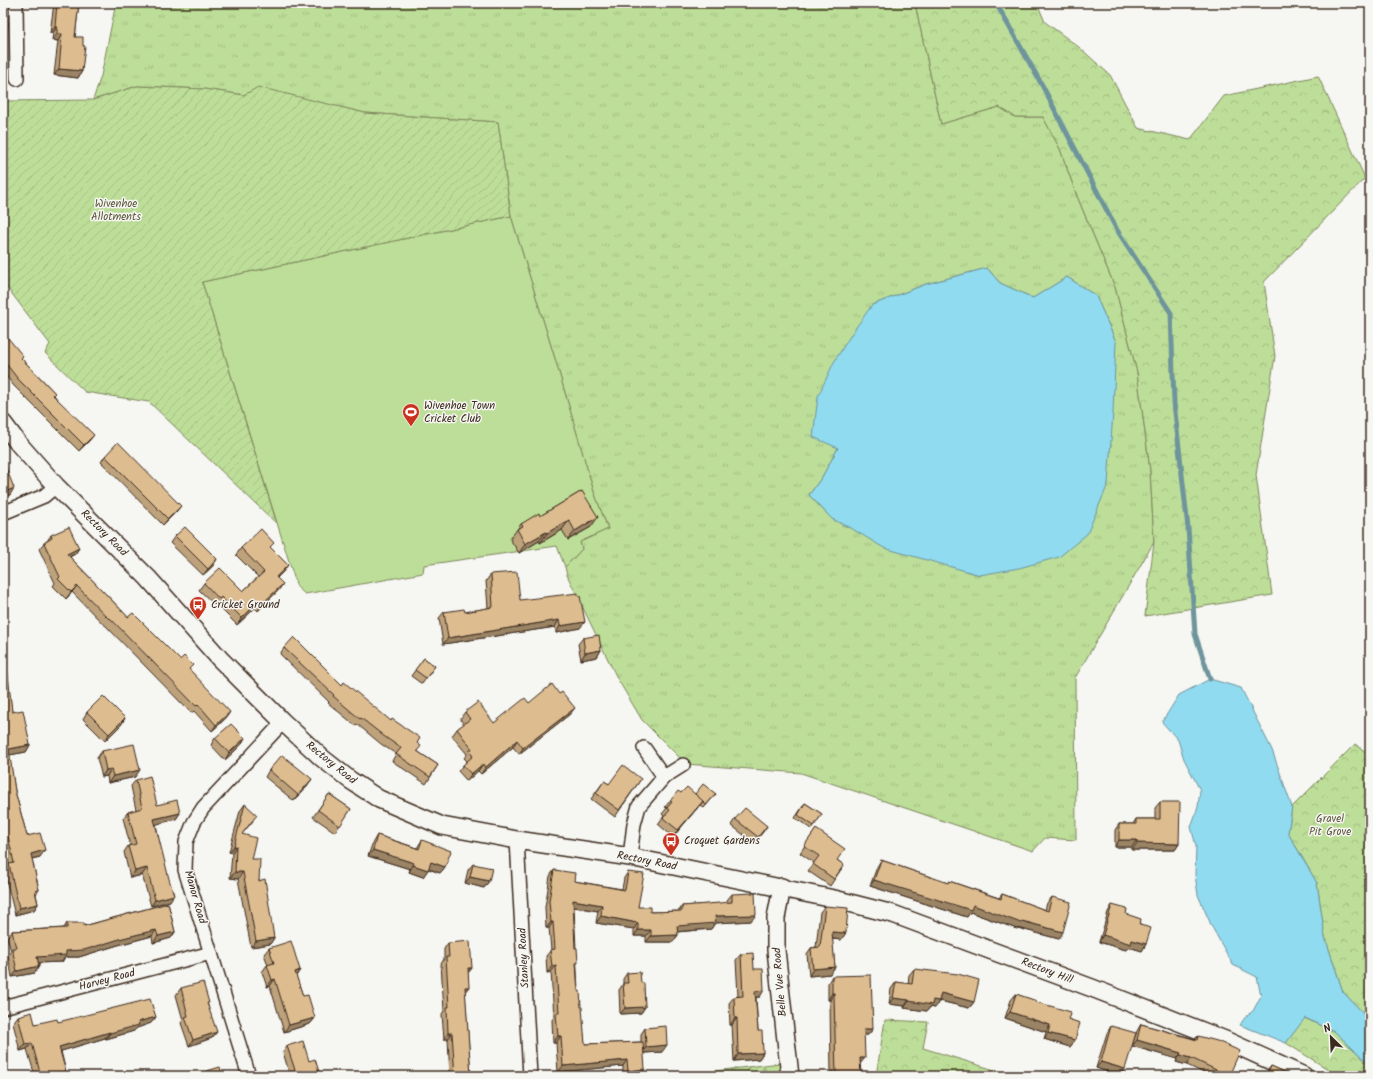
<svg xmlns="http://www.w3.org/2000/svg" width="1373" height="1079" viewBox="0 0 1373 1079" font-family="Kalam,sans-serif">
<defs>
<pattern id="grass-tufts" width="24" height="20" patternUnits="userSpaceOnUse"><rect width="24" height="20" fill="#bdde98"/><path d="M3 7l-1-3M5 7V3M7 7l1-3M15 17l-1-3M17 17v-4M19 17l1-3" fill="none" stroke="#a3bf83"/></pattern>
<pattern id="forest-crowns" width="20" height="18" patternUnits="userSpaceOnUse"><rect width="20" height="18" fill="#bdde98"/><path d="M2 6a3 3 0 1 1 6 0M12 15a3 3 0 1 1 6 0" fill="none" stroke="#a3bf83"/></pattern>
<pattern id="cemetery-stones" width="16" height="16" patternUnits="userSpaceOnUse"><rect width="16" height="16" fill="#bdde98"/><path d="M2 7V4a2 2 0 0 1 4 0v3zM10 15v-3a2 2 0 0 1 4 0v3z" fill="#a3bf83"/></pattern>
<pattern id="garden-furrows" width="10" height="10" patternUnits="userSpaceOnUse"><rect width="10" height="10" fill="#bdde98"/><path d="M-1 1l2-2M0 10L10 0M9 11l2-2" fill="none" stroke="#a3bf83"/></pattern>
</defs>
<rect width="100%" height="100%" fill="#f6f6f2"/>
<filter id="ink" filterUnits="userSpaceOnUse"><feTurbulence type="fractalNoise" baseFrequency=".025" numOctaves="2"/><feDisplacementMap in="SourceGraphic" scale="8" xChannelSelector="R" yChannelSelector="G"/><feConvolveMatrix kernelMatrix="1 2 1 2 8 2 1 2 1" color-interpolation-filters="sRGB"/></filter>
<g filter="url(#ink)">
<path fill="url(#grass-tufts)" stroke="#7c845b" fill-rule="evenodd" d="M116,3H913L916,8L941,124L999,107L1015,117H1043L1060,149L1077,196L1115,287L1137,372L1150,470L1154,542L1075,678L1076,840L1045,838L1033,851L801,773L686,764L642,720L617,678L567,575L565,567L582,549L580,542L608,529L594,492L556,362L511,216L498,122L365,113L258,88L244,95L204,89L137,86L93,100L101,76ZM987,268L1000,283L1033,298L1067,277L1096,296L1116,342L980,575L950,566L854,530L832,519L809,495L822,477L838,448L872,305L926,284Z"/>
<g fill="url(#forest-crowns)" stroke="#7c845b">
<polygon points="913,3 1037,3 1045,22 1080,48 1110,75 1138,128 1190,140 1224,96 1318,76 1365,178 1264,282 1275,356 1256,475 1272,595 1145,616 1154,542 1150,470 1137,372 1115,287 1077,196 1060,149 1043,117 1015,117 999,107 941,124 916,8"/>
<polygon points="1355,744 1370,755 1370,1020 1343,992 1325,937 1317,883 1288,833 1292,807"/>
<polygon points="1304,1018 1334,1031 1370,1065 1370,1076 1339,1076 1286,1043"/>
<polygon points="885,1020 928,1022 923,1048 1014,1076 876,1076"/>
</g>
<polygon fill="url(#cemetery-stones)" stroke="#7c845b" points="780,1063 781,1076 675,1076"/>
<polygon fill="#bdde98" stroke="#7c845b" points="511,216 556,362 594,492 608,529 580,542 582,549 565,567 557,546 424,565 423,573 305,594 297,587 202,282"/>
<polygon fill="url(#garden-furrows)" stroke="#7c845b" points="137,86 204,89 244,95 258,87 365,113 498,122 511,216 202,282 277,524 149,402 85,392 45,353 50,344 3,282 3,101 93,100"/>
<g fill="#90dbf0" stroke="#6e949c">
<polygon points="987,268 1000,283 1033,298 1067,277 1096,296 1116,342 1113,412 1108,484 1087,534 1059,557 1019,568 980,575 884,548 854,530 832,519 809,495 822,477 838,448 813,437 818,396 834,362 852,333 872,305 926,284"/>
<polygon points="1210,679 1241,688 1272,750 1292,807 1288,833 1317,883 1325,937 1343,992 1370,1020 1370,1065 1334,1031 1305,1018 1286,1043 1240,1025 1246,1016 1253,1011 1261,996 1257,977 1233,965 1212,927 1198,895 1195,875 1196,846 1191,827 1198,807 1200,790 1184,759 1178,740 1162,722 1179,695"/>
</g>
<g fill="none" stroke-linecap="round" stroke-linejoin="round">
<polyline stroke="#6e949c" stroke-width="5" points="996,3 1042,85 1117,230 1171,313 1174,403 1188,528 1195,634 1210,679"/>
<defs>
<g id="minor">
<polyline points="16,3 17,79"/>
<polyline points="3,513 44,496 56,486"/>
<polyline points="644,748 664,777"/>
<polyline points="517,840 530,1076"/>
<polyline points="630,857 634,824 639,806 664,777 683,765"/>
<polyline points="3,1007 211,953"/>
<polyline points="249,1076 185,870 186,842 194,822 203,808 283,722"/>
</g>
<g id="tertiary">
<polyline points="3,423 18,443 56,486 148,578 220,659 283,722 322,758 350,780 379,799 442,826 517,840 630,857 834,899 893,914 1092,988 1225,1040 1304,1076"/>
<polyline points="782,887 776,918 776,950 790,1076"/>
</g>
</defs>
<use href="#minor" stroke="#3b2a1e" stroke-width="16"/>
<use href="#tertiary" stroke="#3b2a1e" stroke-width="20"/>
<use href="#minor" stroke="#f6f6f2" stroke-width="13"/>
<use href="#tertiary" stroke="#f6f6f2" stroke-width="17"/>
</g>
<g fill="#bea27c" stroke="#3b2a1e">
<polygon points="54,3 79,3 75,37 83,46 82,71 78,78 54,75 58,41 52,40 53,33 50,33"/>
<polygon points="3,332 22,359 55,393 54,395 89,441 79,451 14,386 3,372"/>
<polygon points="105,456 176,512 163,525 101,462"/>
<polygon points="582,491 591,527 568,540 562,530 540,543 539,541 519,553 510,539 521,524 540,516"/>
<polygon points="51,535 79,548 75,554 70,557 128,617 190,670 226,718 212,731 194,711 191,713 105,625 104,625 72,592 66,599 53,586 55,583 39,549 44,543 47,541"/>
<polygon points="175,536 213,566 203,575 170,543"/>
<polygon points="274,543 270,547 283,572 277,578 278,591 258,611 255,608 237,625 216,604 215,605 199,590 204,583 243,591 258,577 236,555 241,548"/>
<polygon points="491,574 520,600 580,628 556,633 555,627 443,644 439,618 444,612 465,612 488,608 486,581"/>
<polygon points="583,638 601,650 597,657 581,660 578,644"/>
<polygon points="3,642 12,712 30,745 26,752 9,755 15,791 27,836 40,857 32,859 39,890 36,894 38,904 34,910 15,915 4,871 9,864 3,843"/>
<polygon points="284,648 342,685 417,743 417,751 438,765 426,784 392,761 396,754 381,744 357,724 356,726 328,703 329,702 280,654"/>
<polygon points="424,658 435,666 422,684 411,676"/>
<polygon points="529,703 570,714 519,754 513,747 481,774 478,771 467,781 458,771 463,765 467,761 464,758 467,754 452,736 457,729 464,724 460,719 465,712 494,723"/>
<polygon points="87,712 125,718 121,725 105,741 83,719"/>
<polygon points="215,738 241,745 225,760 211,745"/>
<polygon points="102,751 135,777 108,783 107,776 102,777 97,758"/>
<polygon points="269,770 307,786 294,801 265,777"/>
<polygon points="641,779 615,817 591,799 604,781 609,784"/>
<polygon points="136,780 157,805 180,813 176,819 156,824 170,901 151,906 142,875 130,878 124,852 128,846 130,845 123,818 128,812 136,810 131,786"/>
<polygon points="681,793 695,794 716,794 704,808 700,805 673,837 658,824 664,816 662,814 667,808 665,807 670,801"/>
<polygon points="329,794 351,809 335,832 313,817"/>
<polygon points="1160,802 1179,844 1175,850 1132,850 1132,847 1115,847 1115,830 1119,824 1133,824 1136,819 1155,819 1155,808"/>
<polygon points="805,803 822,814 812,829 795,818"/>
<polygon points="245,804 253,821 242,834 259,881 274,938 270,944 251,947 238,879 230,878 232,853 229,852 240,811"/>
<polygon points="735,819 767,826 754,843 731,825"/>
<polygon points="816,829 837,860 844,865 830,886 808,871 814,863 800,853"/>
<polygon points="377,835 417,848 422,840 445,867 440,873 428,869 423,877 409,872 410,869 368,856 373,842"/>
<polygon points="881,860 948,883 949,881 999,898 1002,894 1045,910 1047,903 1052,897 1059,939 1018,928 1017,929 970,912 967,917 870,886 877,867"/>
<polygon points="473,864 489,881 484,888 465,883 468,870"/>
<polygon points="554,870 574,881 622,889 624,878 628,872 638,907 650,912 679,911 682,906 727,903 727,900 732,894 751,921 715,923 711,929 677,932 678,935 673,942 646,942 646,936 634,936 634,929 596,923 598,911 574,907 578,991 585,1044 641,1042 641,1034 645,1028 662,1052 644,1053 640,1076 623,1076 623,1066 558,1072 556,1043 553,1043 552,1020 554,1017 551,972 547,973 546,956 551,950 549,928 546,928 545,907 550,876"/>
<polygon points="168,903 175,932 171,938 153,943 152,936 118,945 79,957 65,957 62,962 39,963 39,966 35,973 12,977 8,955 11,951 7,937 12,931 64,928 67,923 84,926"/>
<polygon points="1112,905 1140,925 1146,944 1142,951 1129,947 1126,950 1099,942 1108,912"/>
<polygon points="825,906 841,940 832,939 835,967 830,974 809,976 807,954 811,948 816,947 820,912"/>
<polygon points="448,943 472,968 468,973 465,992 471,1076 450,1076 448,1039 444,1039 442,1014 444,1011 441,964 444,959 444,949"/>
<polygon points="269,948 300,970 296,976 303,996 315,1018 310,1024 284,1032 270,986 267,987 262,972 267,965 268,965 264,954"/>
<polygon points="741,954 754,969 760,997 756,997 758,1031 763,1053 759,1059 734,1061 732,1025 730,1025 729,1003 734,997 738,996 736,960"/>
<polygon points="914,969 974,1002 969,1008 940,1001 935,1008 930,1007 927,1011 904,1008 905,1006 889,1004 891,989 896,982 908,984 909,975"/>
<polygon points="627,973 641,983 645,1007 641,1013 620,1014 619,990 623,984 623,979"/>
<polygon points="832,976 873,1029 868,1035 864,1035 860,1064 861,1076 831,1076 830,1000 828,1000 828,983"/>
<polygon points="181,988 208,1005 212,1038 189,1046 181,1023 183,1020 176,995"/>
<polygon points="1016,994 1036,1002 1068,1019 1075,1040 1070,1047 1044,1039 1046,1032 1005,1018 1011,1000"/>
<polygon points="18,1016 35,1024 156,1017 151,1023 137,1028 134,1031 106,1039 105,1038 61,1051 67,1076 35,1076 27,1049 20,1051 13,1023"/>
<polygon points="1141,1024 1195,1039 1198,1036 1229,1076 1210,1076 1187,1065 1176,1062 1177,1059 1132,1046 1137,1031"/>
<polygon points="1111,1026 1121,1076 1096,1068 1107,1033"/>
<polygon points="287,1046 309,1061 319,1076 290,1076 283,1052"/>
<polygon points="1271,1066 1294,1076 1265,1076 1267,1072"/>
</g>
<g fill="#9b8465" stroke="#3b2a1e">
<polygon points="55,27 57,27 53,33 50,33"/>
<polygon points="57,34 62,34 58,41 52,40"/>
<polygon points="59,69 82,71 78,78 54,75"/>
<polygon points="94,435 89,441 79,451 84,445"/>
<polygon points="14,488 10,495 3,497 3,493"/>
<polygon points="181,506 176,512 163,525 168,519"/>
<polygon points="598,517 591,527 568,540 575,531"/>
<polygon points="569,520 562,530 540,543 547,533"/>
<polygon points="546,532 539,541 519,553 525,544"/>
<polygon points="79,548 75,554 62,560 67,554"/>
<polygon points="217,559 213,566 203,575 208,569"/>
<polygon points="288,565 283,572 271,583 276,577"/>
<polygon points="283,584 278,591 258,611 262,604"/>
<polygon points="77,586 72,592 66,599 71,592"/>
<polygon points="259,601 255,608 237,625 242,618"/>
<polygon points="559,620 555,627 443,644 448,638"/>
<polygon points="585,622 580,628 556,633 560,626"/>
<polygon points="601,650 597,657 581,660 585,653"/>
<polygon points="575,708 570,714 519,754 523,748"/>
<polygon points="230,712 226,718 212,731 216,725"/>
<polygon points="125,718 121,725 105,741 109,734"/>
<polygon points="245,738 241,745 225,760 229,753"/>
<polygon points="517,740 513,747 481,774 485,768"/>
<polygon points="30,745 26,752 4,756 9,749"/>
<polygon points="483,764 478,771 467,781 471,774"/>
<polygon points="111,769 107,776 102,777 106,770"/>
<polygon points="140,770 135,777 108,783 113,776"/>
<polygon points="312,779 307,786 294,801 298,795"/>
<polygon points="703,801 673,837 678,830"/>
<polygon points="180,813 176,819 150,826 154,819"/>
<polygon points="767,826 763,832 754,843 758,837"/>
<polygon points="8,836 3,843 3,841 6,837"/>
<polygon points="1119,840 1137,840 1132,847 1115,847"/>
<polygon points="1137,843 1179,844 1175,850 1132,850"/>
<polygon points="234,846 236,846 232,853 229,852"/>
<polygon points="45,850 40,857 26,860 31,854"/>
<polygon points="373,850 414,863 410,869 368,856"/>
<polygon points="431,862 445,867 440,873 427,868"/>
<polygon points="413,865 428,870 423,877 409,872"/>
<polygon points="147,868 142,875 130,878 135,871"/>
<polygon points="235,872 243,872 238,879 230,878"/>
<polygon points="470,877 489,881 484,888 465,883"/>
<polygon points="874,880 973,905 1022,921 1063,932 1059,939 1018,928 1017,929 970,912 967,917 870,886"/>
<polygon points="174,895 170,901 151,906 155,900"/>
<polygon points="573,900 602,905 598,911 569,906"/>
<polygon points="38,904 34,910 15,915 19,908"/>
<polygon points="756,915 751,921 715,923 711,929 673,932 677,926 715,916"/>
<polygon points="601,916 638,923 634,929 596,923"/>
<polygon points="551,922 553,922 549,928 546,928"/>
<polygon points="156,930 152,936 118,945 79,957 65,957 62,962 33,963 37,957 66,951"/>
<polygon points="638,930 651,930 646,936 634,936"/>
<polygon points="175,932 171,938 153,943 158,936"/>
<polygon points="832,932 846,933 841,940 827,938"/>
<polygon points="678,935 673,942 646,942 651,936"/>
<polygon points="1103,935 1132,940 1146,944 1142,951 1129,947 1126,950 1099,942"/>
<polygon points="274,938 270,944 251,947 256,941"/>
<polygon points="39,966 35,973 12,977 17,971"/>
<polygon points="552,966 556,966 551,972 547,973"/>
<polygon points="835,967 830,974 809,976 813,969"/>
<polygon points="468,968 472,968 467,974"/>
<polygon points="300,970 296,976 295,972"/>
<polygon points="275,979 270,986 267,987 272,980"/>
<polygon points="465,987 469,987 464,993"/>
<polygon points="764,990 760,997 751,997 755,991"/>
<polygon points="832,993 834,993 830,1000 828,1000"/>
<polygon points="941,993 974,1002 969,1008 936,1000"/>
<polygon points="893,998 909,1000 905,1006 889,1004"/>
<polygon points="933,1000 939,1001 935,1008 930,1007 927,1011 904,1008 909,1001"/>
<polygon points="645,1007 641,1013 620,1014 625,1008"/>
<polygon points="1010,1012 1050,1025 1046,1032 1005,1018"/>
<polygon points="156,1017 151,1023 137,1028 134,1031 106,1039 110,1033 138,1022"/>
<polygon points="315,1018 310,1024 284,1032 289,1025"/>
<polygon points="735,1018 737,1018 732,1025 730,1025"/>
<polygon points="864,1029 873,1029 868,1035 859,1035"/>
<polygon points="110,1032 105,1038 55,1053 59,1047"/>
<polygon points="217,1032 212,1038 189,1046 193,1040"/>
<polygon points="448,1033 452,1033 448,1039 444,1039"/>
<polygon points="1048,1033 1075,1040 1070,1047 1044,1039"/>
<polygon points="558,1036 561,1036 556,1043 553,1043"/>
<polygon points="1137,1040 1181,1053 1177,1059 1132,1046"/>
<polygon points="32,1043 27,1049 20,1051 25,1044"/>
<polygon points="667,1045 662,1052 642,1053 646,1047"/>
<polygon points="763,1053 759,1059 734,1061 738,1054"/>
<polygon points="1180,1055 1191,1058 1187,1065 1176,1062"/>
<polygon points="860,1058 865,1058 860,1064"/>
<polygon points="627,1060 623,1066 558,1072 563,1066"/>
<polygon points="1101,1062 1125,1069 1121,1076 1096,1068"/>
<polygon points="645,1069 640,1076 624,1076 628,1071"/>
</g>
<g fill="#ddbc90" stroke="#3b2a1e">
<polygon points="57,3 79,3 75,37 83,37 83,46 85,46 82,71 59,69 62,34 57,34 57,27 55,27"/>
<polygon points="3,21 8,22 4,54 3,54"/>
<polygon points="3,332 23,356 21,358 55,393 53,395 94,435 84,445 18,379 3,360"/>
<polygon points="118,442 181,506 168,519 105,456"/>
<polygon points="3,460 14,488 3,493"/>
<polygon points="582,491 598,517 575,531 569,520 547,533 546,532 525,544 517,529 523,526 521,524 539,513 540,516"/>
<polygon points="69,527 79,548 67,554 128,617 133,613 180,660 184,656 193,665 189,669 230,712 216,725 198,704 196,706 110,618 109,619 77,586 71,592 58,579 60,577 44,543 52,538 51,535"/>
<polygon points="185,527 217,559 208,569 175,536"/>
<polygon points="261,529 274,543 270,547 288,565 276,577 283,584 262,604 259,601 242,618 221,597 219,599 204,583 220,568 243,591 264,572 241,548"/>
<polygon points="517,572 520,600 578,593 578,596 580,596 585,622 560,626 559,620 448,638 444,612 464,609 465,612 493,607 491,574"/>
<polygon points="599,635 601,650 585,653 583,638"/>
<polygon points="294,637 342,685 344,682 391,721 392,719 420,738 417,743 421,746 417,751 438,765 430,777 396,754 401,748 385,737 361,718 360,719 333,696 334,695 284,648"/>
<polygon points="3,642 5,656 6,656 12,712 23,710 30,745 9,749 15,791 27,836 40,833 45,850 31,854 39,890 35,891 38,904 19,908 9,864 14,863 8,836 6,837 3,826"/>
<polygon points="424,658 435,666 426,678 415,670"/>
<polygon points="552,684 559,694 562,692 575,708 523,748 517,740 485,768 483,764 471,774 463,765 473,756 469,751 472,749 457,729 470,719 465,712 478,702 494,723 525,698 529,703"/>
<polygon points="103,696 125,718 109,734 87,712"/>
<polygon points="231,724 245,738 229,753 215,738"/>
<polygon points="134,744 140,770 113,776 111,769 106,770 102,751"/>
<polygon points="282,755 312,779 298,795 269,770"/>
<polygon points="623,765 641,779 619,810 596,793 604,781 609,784"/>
<polygon points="150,776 157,805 177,800 180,813 154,819 169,879 174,895 155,900 147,868 135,871 128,846 136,844 128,812 142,808 136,780"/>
<polygon points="703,784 716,794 706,805 695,794"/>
<polygon points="687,787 703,801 678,830 663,818 670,810 667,808 672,802 670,801 678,791 681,793"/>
<polygon points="329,794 351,809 340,826 318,810"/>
<polygon points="1160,802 1180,802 1179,844 1137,843 1137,840 1119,840 1119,824 1136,824 1136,819 1160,819"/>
<polygon points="805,803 822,814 814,826 798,815"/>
<polygon points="245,804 257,815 242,834 256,838 251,859 260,859 259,881 265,879 274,938 256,941 243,872 235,872 236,846 234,846"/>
<polygon points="745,808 767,826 758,837 735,819"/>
<polygon points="816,829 845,849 837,860 844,865 834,879 813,864 819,856 804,846"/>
<polygon points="377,835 419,849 422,840 451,851 445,867 431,862 428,870 413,865 414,863 373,850"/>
<polygon points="881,860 948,883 949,881 1001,899 1002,894 1048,911 1052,897 1071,902 1063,932 1022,921 1021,923 973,905 971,910 874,880"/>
<polygon points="473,864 492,868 489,881 470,877"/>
<polygon points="554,870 575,873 574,881 625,890 628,872 644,874 638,907 650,907 650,912 682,911 682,906 732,902 732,894 755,893 756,915 715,916 716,923 677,926 678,935 651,936 651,930 638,930 638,923 601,916 602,905 573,900 575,948 577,948 578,963 576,963 577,978 578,991 580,991 581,1007 582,1007 585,1044 643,1042 645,1069 628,1071 627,1060 563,1066 561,1036 558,1036 556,1013 559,1013 556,966 552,966 550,950 555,949 553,922 551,922 549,901"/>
<polygon points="168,903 175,932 158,936 156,930 123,938 84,950 66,951 66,955 37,957 39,966 17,971 12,948 16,948 12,931 67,928 67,923 84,923 84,926"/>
<polygon points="1112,905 1127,909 1126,914 1141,919 1140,925 1151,928 1146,944 1132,940 1131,944 1103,935"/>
<polygon points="825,906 848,908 846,933 832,932 835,967 813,969 811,948 820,947"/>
<polygon points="291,941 300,970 295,972 303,996 308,995 315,1018 289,1025 275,979 272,980 267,965 274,963 269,948"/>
<polygon points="470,941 472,968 468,968 469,987 465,987 471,1076 455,1076 452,1033 448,1033 447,1007 449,1007 446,957 449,957 448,943"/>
<polygon points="753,953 754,969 763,969 764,990 755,991 758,1031 762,1031 763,1053 738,1054 737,1018 735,1018 734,997 743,996 741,954"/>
<polygon points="914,969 958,974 979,980 974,1002 941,993 939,1001 933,1000 932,1005 909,1001 909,1000 893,998 896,982 912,984"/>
<polygon points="640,972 641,983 644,983 645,1007 625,1008 623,983 628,983 627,973"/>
<polygon points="871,975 873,1029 864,1029 865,1058 860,1058 861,1076 836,1076 834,993 832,993 832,976"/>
<polygon points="203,982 209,1003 207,1003 217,1032 193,1040 185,1017 188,1016 181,988"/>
<polygon points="1016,994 1037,1001 1036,1002 1071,1012 1068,1019 1080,1023 1075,1040 1048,1033 1050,1025 1010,1012"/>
<polygon points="150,999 156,1017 138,1022 139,1025 110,1033 110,1032 59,1047 67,1076 41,1076 32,1043 25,1044 18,1016 32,1012 35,1024 57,1019 58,1022"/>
<polygon points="1141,1024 1197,1040 1198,1036 1217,1041 1240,1051 1229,1076 1191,1058 1180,1055 1181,1053 1137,1040"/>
<polygon points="666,1026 667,1045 646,1047 645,1028"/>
<polygon points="1111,1026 1136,1033 1125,1069 1101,1062"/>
<polygon points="303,1041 309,1061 315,1059 320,1075 316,1076 297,1076 287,1046"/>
<polygon points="1271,1066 1294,1076 1267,1076"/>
<polygon points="220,1067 222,1076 198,1076 197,1074"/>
</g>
</g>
<defs>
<symbol id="stadium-pin" viewBox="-11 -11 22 30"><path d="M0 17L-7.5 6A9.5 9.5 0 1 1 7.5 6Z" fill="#c8321e" stroke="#f6f6f2"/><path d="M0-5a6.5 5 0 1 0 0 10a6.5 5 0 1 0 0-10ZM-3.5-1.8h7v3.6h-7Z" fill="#fff"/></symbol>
<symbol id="bus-pin" viewBox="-11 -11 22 30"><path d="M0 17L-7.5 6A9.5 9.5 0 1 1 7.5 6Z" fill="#c8321e" stroke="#f6f6f2"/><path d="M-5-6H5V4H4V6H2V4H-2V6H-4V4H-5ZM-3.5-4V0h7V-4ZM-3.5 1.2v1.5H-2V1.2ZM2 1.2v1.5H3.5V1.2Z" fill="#fff"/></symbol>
</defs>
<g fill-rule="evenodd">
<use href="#stadium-pin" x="401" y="402" width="20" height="27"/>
<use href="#bus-pin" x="188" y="595" width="20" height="27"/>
<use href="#bus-pin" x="661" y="831" width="20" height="27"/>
</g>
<g text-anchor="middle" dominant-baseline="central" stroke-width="3" stroke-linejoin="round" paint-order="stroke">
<g font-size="11" fill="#5c573c" stroke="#f6f6f2">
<text x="116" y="204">Wivenhoe<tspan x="116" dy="13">Allotments</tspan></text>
<text x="1330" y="819">Gravel<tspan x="1330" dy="13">Pit Grove</tspan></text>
</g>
<g font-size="11" fill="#3b2a1e" stroke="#f6f6f2" text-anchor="start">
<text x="424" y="406">Wivenhoe Town<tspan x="424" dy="13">Cricket Club</tspan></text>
<text x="211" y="605">Cricket Ground</text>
<text x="684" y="841">Croquet Gardens</text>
</g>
<g font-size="11" fill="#3b2a1e" stroke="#f6f6f2">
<text transform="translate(104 533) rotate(45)">Rectory Road</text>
<text transform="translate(331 763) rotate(39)">Rectory Road</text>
<text transform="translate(647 861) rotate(11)">Rectory Road</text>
<text transform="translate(195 897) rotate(74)">Manor Road</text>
<text transform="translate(524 958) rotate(-93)">Stanley Road</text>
<text transform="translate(1047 971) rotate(21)">Rectory Hill</text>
<text transform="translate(107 980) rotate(-15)">Harvey Road</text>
<text transform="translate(780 982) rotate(-95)">Belle Vue Road</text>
</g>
</g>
<rect width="1373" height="1079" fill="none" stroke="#f6f6f2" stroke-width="16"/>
<rect x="8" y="8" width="1357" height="1063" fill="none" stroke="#3b2a1e" stroke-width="1.5" filter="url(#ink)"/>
<g transform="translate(1331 1037) rotate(336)" stroke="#f6f6f2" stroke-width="3" paint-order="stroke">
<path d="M0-3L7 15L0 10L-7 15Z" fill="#3b2a1e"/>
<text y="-6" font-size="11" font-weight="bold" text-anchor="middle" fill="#3b2a1e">N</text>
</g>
</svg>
